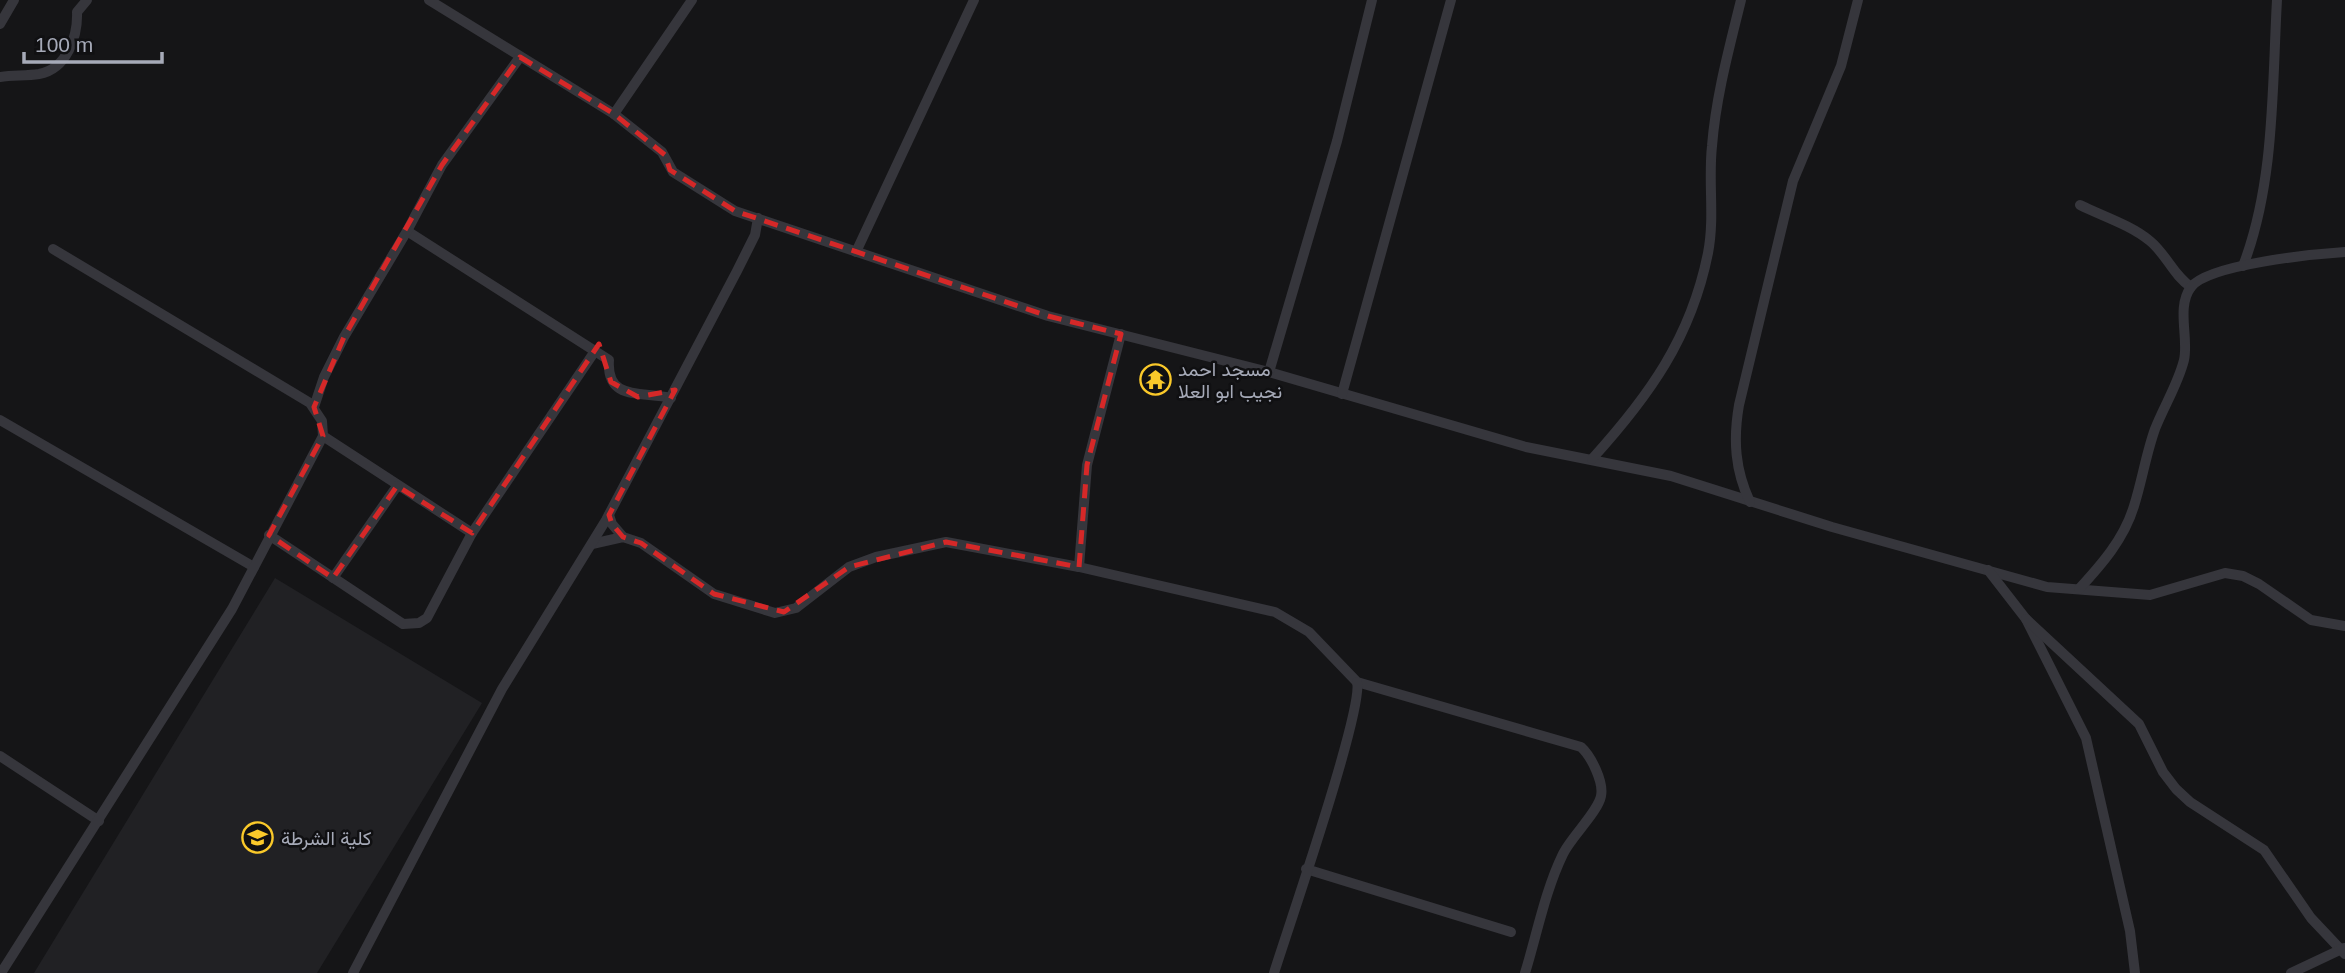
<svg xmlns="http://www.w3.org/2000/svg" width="2345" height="973" viewBox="0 0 2345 973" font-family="Helvetica,Vazirmatn,sans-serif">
<rect width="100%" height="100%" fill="#151517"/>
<polygon fill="#212124" points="275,578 482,703 317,973 34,973"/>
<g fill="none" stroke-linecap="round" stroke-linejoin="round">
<g stroke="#36363c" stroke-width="10">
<polyline points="429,0 614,114 662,152 673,172 735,211 1048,316 1269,372 1526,447 1671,476 1832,527 2047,587 2150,595 2225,573 2243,576 2259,584 2311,620 2345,626"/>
<polyline points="0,24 14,0"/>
<path d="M0,77C13,75 26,76 39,74C67,69 78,36 77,12L87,0"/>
<polyline points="614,114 692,0"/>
<path d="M2080,205C2102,216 2131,225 2150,241C2167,255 2173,275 2191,287"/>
<path d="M407,231L609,360C606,402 643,391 671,398"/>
<polyline points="856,252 974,0"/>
<path d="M2243,266C2275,183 2272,88 2277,0"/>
<polyline points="1269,372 1337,141 1372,0"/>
<polyline points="1342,394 1451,0"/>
<polyline points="314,407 324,377 344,337 407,231 442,165 520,57"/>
<polyline points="0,420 254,567"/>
<polyline points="323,436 472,533"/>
<path d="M1592,459C1649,396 1691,338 1708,253C1715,217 1708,182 1712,146C1716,96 1729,49 1741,0"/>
<path d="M1750,502C1735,470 1733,440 1739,405L1793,181L1841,66L1858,0"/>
<polyline points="609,515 612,524 623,537"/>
<polyline points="269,535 403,624 419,623 427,618 472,533 595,351"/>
<path d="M592,544L623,537L641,543L714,594L775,613L796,608L849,567L876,557L946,542L1079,567L1275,612L1309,632L1357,682L1581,747C1591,756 1604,782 1601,796C1598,812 1571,837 1563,854C1545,891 1537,934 1525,973"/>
<polyline points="1079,567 1087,465 1121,334"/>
<polyline points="1988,570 2026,619 2086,738 2130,931 2135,973"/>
<polyline points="333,578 397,486"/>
<path d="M2079,589C2102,564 2124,539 2134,506C2142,481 2146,454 2155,429C2164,406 2178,384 2184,360C2189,338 2176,307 2191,287C2209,264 2315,254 2345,252"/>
<polyline points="2026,619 2139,724 2163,772 2176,789 2190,802 2264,850 2311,918 2345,954"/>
<polyline points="0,756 99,821"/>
<polyline points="1306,869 1511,932"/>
<polyline points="1,973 232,609 323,436 322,421 310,403 53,249"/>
<polyline points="353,973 502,689 606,520 737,271 755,235 758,218"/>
<path d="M1274,973C1287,931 1364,709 1357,682"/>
<polyline points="2291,973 2344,948"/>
</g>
</g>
<path fill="none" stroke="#d62828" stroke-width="5" stroke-dasharray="14 9" stroke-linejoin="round" d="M520,57L614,114L665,155L670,170L735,211L1048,316L1121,334L1087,465L1079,567L946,542L849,567L784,612L714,594L641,543L623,537L612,524L609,515L675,390L638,397L611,382L599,344L472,533L397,486L333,578L269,535L323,436L314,407L344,337L442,165Z"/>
<defs>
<symbol id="temple-ring" viewBox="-11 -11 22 22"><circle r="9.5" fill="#101012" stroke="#fac92a" stroke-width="1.5"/><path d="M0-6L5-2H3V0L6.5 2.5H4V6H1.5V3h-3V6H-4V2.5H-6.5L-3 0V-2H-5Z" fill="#fac92a"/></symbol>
<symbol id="university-ring" viewBox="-11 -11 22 22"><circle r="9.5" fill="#101012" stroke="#fac92a" stroke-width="1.5"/><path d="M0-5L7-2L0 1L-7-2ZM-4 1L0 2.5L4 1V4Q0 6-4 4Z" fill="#fac92a"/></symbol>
</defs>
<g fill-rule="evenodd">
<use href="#temple-ring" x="1138" y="362" width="35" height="35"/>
<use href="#university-ring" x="240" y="820" width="35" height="35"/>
</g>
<g text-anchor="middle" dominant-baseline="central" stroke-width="5" stroke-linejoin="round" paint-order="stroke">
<g font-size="19" fill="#a6aab8" stroke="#101012" text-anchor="start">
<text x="1178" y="369">مسجد احمد<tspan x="1178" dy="22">نجيب ابو العلا</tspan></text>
<text x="281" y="838">كلية الشرطة</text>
</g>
</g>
<path d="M24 52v10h138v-10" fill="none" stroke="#a6aab8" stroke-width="3.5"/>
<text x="35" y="52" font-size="21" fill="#a6aab8" stroke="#101012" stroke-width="5" paint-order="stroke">100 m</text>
</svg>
